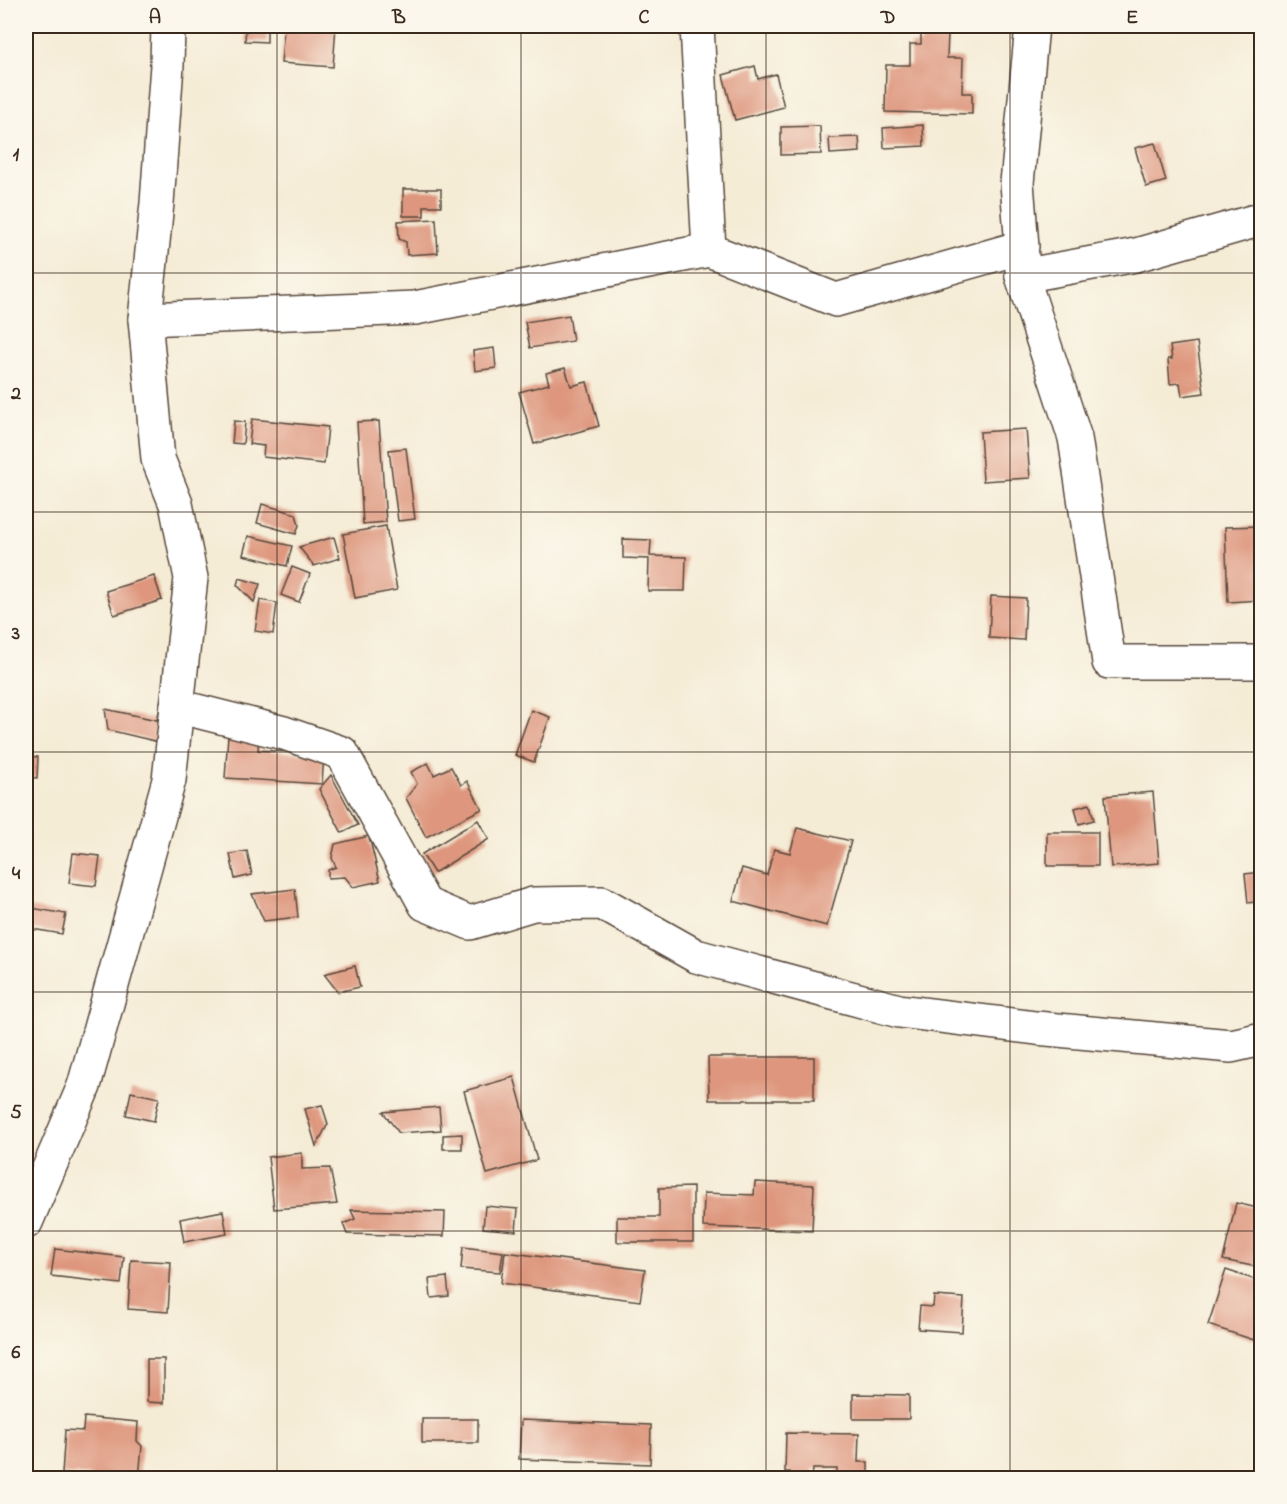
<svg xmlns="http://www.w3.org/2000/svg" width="1287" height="1504" viewBox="0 0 1287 1504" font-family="'Indie Flower',sans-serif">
<rect width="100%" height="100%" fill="#fbf7ec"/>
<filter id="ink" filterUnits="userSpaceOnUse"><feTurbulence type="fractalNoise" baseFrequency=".0167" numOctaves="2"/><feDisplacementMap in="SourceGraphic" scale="12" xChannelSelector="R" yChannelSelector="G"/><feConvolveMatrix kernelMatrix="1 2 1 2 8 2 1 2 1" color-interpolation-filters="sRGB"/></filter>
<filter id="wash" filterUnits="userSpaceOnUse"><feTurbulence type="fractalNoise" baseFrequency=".008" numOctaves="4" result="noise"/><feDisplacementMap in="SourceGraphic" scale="24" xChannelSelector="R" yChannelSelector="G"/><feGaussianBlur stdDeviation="1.35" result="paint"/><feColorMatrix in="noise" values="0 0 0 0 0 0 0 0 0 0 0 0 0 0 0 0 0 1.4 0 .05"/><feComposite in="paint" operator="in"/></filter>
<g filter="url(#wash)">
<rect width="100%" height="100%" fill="#f5ecd6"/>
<g id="blocks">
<g fill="#de977e">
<polygon points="246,26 267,26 267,42 245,41"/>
<polygon points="299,26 336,26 333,67 281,63 284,29 299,30"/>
<polygon points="921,33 948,33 947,58 963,58 962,93 972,93 972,114 885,112 886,65 910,65 910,44 921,44"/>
<polygon points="755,66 758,79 776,74 784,107 735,120 723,75"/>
<polygon points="923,125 924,146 884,148 883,128"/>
<polygon points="820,126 821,154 781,155 781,127"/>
<polygon points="859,137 860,152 830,154 829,138"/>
<polygon points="1155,143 1166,181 1146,187 1135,148"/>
<polygon points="403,189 441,189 441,206 424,206 424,216 403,216"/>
<polygon points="436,219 438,253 407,255 406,242 399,239 398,221"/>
<polygon points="569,315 573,341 530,348 525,322"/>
<polygon points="1197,342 1204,393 1182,396 1180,383 1170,384 1168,359 1172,359 1170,346"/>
<polygon points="494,348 496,368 475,371 473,351"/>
<polygon points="565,368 571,386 587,382 599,426 534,444 519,392 549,384 546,373"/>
<polygon points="252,419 328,427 324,464 263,457 264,446 249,444"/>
<polygon points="234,421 245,422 243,444 232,443"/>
<polygon points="379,421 386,522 363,524 357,422"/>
<polygon points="1026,429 1030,478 983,481 980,432"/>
<polygon points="406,448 415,519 398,521 389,450"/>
<polygon points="262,504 296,514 299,525 296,534 257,523"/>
<polygon points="386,526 397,590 355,598 343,534"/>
<polygon points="1262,526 1262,600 1228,602 1225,527"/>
<polygon points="248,536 292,546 287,566 243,555"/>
<polygon points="334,537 340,558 314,566 299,547"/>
<polygon points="623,539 651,540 650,556 686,557 685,591 648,591 649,559 623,558"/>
<polygon points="292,567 310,574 299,602 281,595"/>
<polygon points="154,576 162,600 114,615 106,591"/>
<polygon points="239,578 260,584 254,602 237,585"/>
<polygon points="991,596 1026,598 1024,640 989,638"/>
<polygon points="260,600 277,603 273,634 255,631"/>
<polygon points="166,683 163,743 108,730 105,709 157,720"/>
<polygon points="531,710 550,717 534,762 515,755"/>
<polygon points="228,735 259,737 258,750 324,754 322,784 225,778"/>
<polygon points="26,756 38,757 37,778 26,777"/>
<polygon points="428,763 434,775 451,767 461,785 467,781 482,809 426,837 406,798 417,784 411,772"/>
<polygon points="331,775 358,825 342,833 319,789"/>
<polygon points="1153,792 1159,863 1111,867 1105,796"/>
<polygon points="1090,804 1094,820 1079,824 1075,808"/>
<polygon points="478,820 489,839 434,873 422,854"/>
<polygon points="797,828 851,841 827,926 733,901 742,868 767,875 774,849 790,853"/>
<rect x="1047" y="832" width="51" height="34"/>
<polygon points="369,836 380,881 353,887 345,877 328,878 328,870 336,867 332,858 335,844"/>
<polygon points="247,851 252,875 235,879 230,854"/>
<polygon points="73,853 100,856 96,886 69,883"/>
<polygon points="1262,872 1262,901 1248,903 1245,874"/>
<polygon points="295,889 298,917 264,921 252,894"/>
<polygon points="26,907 66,914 62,934 26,928"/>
<polygon points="355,966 360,987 338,992 324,974"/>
<polygon points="708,1057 814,1057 814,1100 709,1100"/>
<polygon points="514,1077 537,1160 487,1174 464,1091"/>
<polygon points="131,1092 159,1098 154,1121 126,1115"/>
<polygon points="322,1105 328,1124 316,1146 305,1109"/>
<polygon points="439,1107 441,1130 399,1133 383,1112"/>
<polygon points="462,1134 462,1149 443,1149 443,1135"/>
<polygon points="302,1153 302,1169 330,1168 337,1204 274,1209 268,1157"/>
<polygon points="755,1182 814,1185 812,1231 703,1227 704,1193 754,1195"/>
<polygon points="693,1187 693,1242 617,1242 617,1217 659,1217 659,1188"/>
<polygon points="1236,1203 1262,1209 1262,1268 1223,1260"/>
<polygon points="485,1206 518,1209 516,1231 483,1228"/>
<polygon points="351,1210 445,1212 444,1236 347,1234 343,1224 355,1219"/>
<polygon points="223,1211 227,1234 184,1242 180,1219"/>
<polygon points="463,1247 503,1252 500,1272 461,1269"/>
<polygon points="55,1249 124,1257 121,1284 51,1276"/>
<polygon points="505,1252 645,1270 640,1301 501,1283"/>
<polygon points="131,1260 171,1262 168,1312 128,1309"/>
<polygon points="1226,1270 1262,1282 1262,1318 1254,1340 1208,1325"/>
<polygon points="447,1277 449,1296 431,1298 429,1279"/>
<polygon points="934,1296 964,1298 962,1332 918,1329 920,1306 933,1307"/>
<polygon points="147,1359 164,1359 164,1403 147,1402"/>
<polygon points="853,1394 909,1395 909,1419 853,1419"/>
<polygon points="84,1417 138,1422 137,1441 142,1446 139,1478 90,1478 90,1476 62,1474 65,1430 83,1431"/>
<rect x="422" y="1419" width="56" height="24"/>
<polygon points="521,1420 651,1425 650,1464 519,1459"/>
<polygon points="786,1433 859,1434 858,1462 868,1462 868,1478 837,1478 837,1469 813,1469 812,1478 790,1478 790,1472 785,1472"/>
</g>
</g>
</g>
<g filter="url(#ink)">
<use href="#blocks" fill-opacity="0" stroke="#57473a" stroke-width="1.5"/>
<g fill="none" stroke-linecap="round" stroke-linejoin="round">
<defs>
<g id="minor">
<polyline points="709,250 836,300 1022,247 1017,183 1032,26"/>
<polyline points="1022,255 1022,276 1136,255 1262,219"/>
<polyline points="1022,276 1075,438 1109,662 1262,662"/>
<polyline points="145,319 415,308 709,250 697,26"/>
<polyline points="177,706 284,733 342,753 425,904 470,923 533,904 602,903 696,956 899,1011 1036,1028 1231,1046 1262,1039"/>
<polyline points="26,1222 84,1086 169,780 191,578 176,504 158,459 145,319 157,203 167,65 168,26"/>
</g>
</defs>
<use href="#minor" stroke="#57473a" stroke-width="36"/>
<use href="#minor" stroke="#fff" stroke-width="33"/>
</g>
</g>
<path fill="none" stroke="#3b2a1e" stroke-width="1.5" stroke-opacity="0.55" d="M277,26V1478M521,26V1478M766,26V1478M1010,26V1478M26,273H1262M26,512H1262M26,752H1262M26,992H1262M26,1231H1262"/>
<rect width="1287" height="1504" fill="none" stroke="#fbf7ec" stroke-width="66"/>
<rect x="33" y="33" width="1221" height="1438" fill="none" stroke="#3b2a1e" stroke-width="2"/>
<g font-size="20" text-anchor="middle" font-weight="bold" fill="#3b2a1e">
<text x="155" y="23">A</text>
<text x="399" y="23">B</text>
<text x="644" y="23">C</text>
<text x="888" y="23">D</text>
<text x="1132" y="23">E</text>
<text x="16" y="160">1</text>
<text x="16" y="399">2</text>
<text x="16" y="639">3</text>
<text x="16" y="879">4</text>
<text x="16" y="1118">5</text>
<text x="16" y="1358">6</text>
</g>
</svg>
